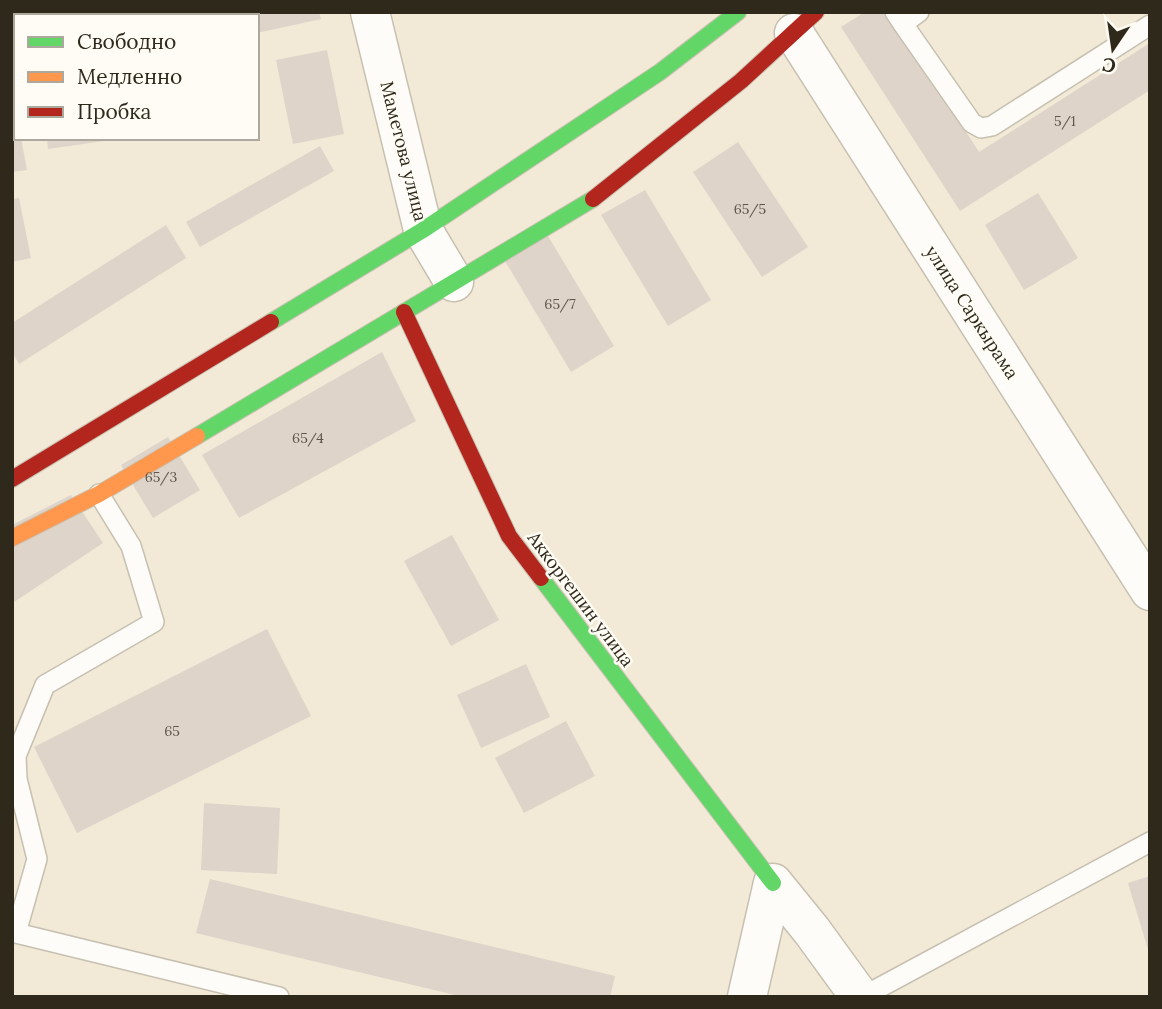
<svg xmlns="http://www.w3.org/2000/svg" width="1162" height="1009" viewBox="0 0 1162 1009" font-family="Lora,serif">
<rect width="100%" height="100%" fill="#f2e9d6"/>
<g fill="#dfd4ca">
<polygon points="248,12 319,12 321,19 257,33 257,16 248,16"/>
<polygon points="865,12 889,12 979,152 1150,43 1150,90 960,211 841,27"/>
<polygon points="327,50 344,134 293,144 276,60"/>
<polygon points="12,110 15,110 16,112 16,138 21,138 27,170 12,172"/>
<polygon points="47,138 111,138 111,140 48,149"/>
<polygon points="738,142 808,247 762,277 693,172"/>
<polygon points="320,146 334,171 200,247 186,222"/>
<polygon points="645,190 711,300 668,326 601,215"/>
<polygon points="1038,193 1078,258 1024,290 985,225"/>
<polygon points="19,198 31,258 12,262 12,199"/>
<polygon points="166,225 186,258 19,364 12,352 12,323"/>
<polygon points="548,236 614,346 571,372 505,261"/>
<polygon points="382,352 416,421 239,518 202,455"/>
<polygon points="168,437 200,490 153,518 121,465"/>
<polygon points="71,495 103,543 14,602 12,600 12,525"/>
<polygon points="452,535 499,620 451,646 404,561"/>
<polygon points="267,629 311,716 77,833 34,747"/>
<polygon points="526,664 550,717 481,748 457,695"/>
<polygon points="566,721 595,776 524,813 495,758"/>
<polygon points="204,803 280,808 277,874 201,870"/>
<polygon points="1150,876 1150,952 1149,953 1128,883"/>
<polygon points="210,879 615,976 610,997 463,997 196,933"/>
</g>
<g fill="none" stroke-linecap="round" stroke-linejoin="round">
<defs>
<g id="lane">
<polyline points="895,12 903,24 919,12"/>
<polyline points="903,24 972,123 981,128 992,126 1150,25"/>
<polyline points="99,494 131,546 154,622 45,685 16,756 17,779 37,859 16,933 279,997"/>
<polyline points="862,997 1150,842"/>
</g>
<g id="street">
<polyline points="370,12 423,230 454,282"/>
<polyline points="794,33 1150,591"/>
<polyline points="747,997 773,883 812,931 860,997"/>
</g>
<g id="fast">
<polyline points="271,322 423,230 660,72 738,12"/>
<polyline points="197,436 593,199"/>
<polyline points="541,578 773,883"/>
</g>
<polyline id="slow" points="12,538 99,494 197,436"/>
<g id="jam">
<polyline points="593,199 741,81 816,12"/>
<polyline points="404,312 509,536 541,578"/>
<polyline points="12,479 271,322"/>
</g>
</defs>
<use href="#lane" stroke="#c7c0b1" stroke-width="22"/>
<use href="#street" stroke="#c7c0b1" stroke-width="41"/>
<use href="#fast" stroke="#c7c0b1" stroke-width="18"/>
<use href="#slow" stroke="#c7c0b1" stroke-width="18"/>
<use href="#jam" stroke="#c7c0b1" stroke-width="18"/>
<use href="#lane" stroke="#fdfcf9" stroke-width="19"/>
<use href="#street" stroke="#fdfcf9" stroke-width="38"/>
<use href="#fast" stroke="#63d668" stroke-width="16"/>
<use href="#slow" stroke="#ff974d" stroke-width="16"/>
<use href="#jam" stroke="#b3261e" stroke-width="16"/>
</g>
<g text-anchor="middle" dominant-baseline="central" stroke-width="5" stroke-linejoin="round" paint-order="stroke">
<g font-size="14" fill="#5e564a">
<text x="1065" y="121">5/1</text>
<text x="750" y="209">65/5</text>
<text x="560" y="304">65/7</text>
<text x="308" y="438">65/4</text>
<text x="161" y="477">65/3</text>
<text x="172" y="731">65</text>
</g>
<g font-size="18" fill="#2f291c" stroke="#fffcf5">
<text transform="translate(404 151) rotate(76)">Маметова улица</text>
<text transform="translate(972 312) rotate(57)">улица Саркырама</text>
<text transform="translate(581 599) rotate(53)">Аккоргешин улица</text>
</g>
</g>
<rect width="1162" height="1009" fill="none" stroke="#2f291c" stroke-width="28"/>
<rect x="14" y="14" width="245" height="126" fill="#fffcf5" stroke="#aca89e" stroke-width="2"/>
<rect x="28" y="37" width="35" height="10" fill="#63d668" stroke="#aca89e" stroke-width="2"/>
<text x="77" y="49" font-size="21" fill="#2f291c">Свободно</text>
<rect x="28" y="72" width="35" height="10" fill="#ff974d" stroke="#aca89e" stroke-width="2"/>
<text x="77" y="84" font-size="21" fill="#2f291c">Медленно</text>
<rect x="28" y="107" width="35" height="10" fill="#b3261e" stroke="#aca89e" stroke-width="2"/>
<text x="77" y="119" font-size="21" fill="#2f291c">Пробка</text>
<g transform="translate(1113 49) rotate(193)" stroke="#fffcf5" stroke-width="5" paint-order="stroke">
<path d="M0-5L12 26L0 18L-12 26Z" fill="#2f291c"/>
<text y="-10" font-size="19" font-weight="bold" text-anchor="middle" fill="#2f291c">С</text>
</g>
</svg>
